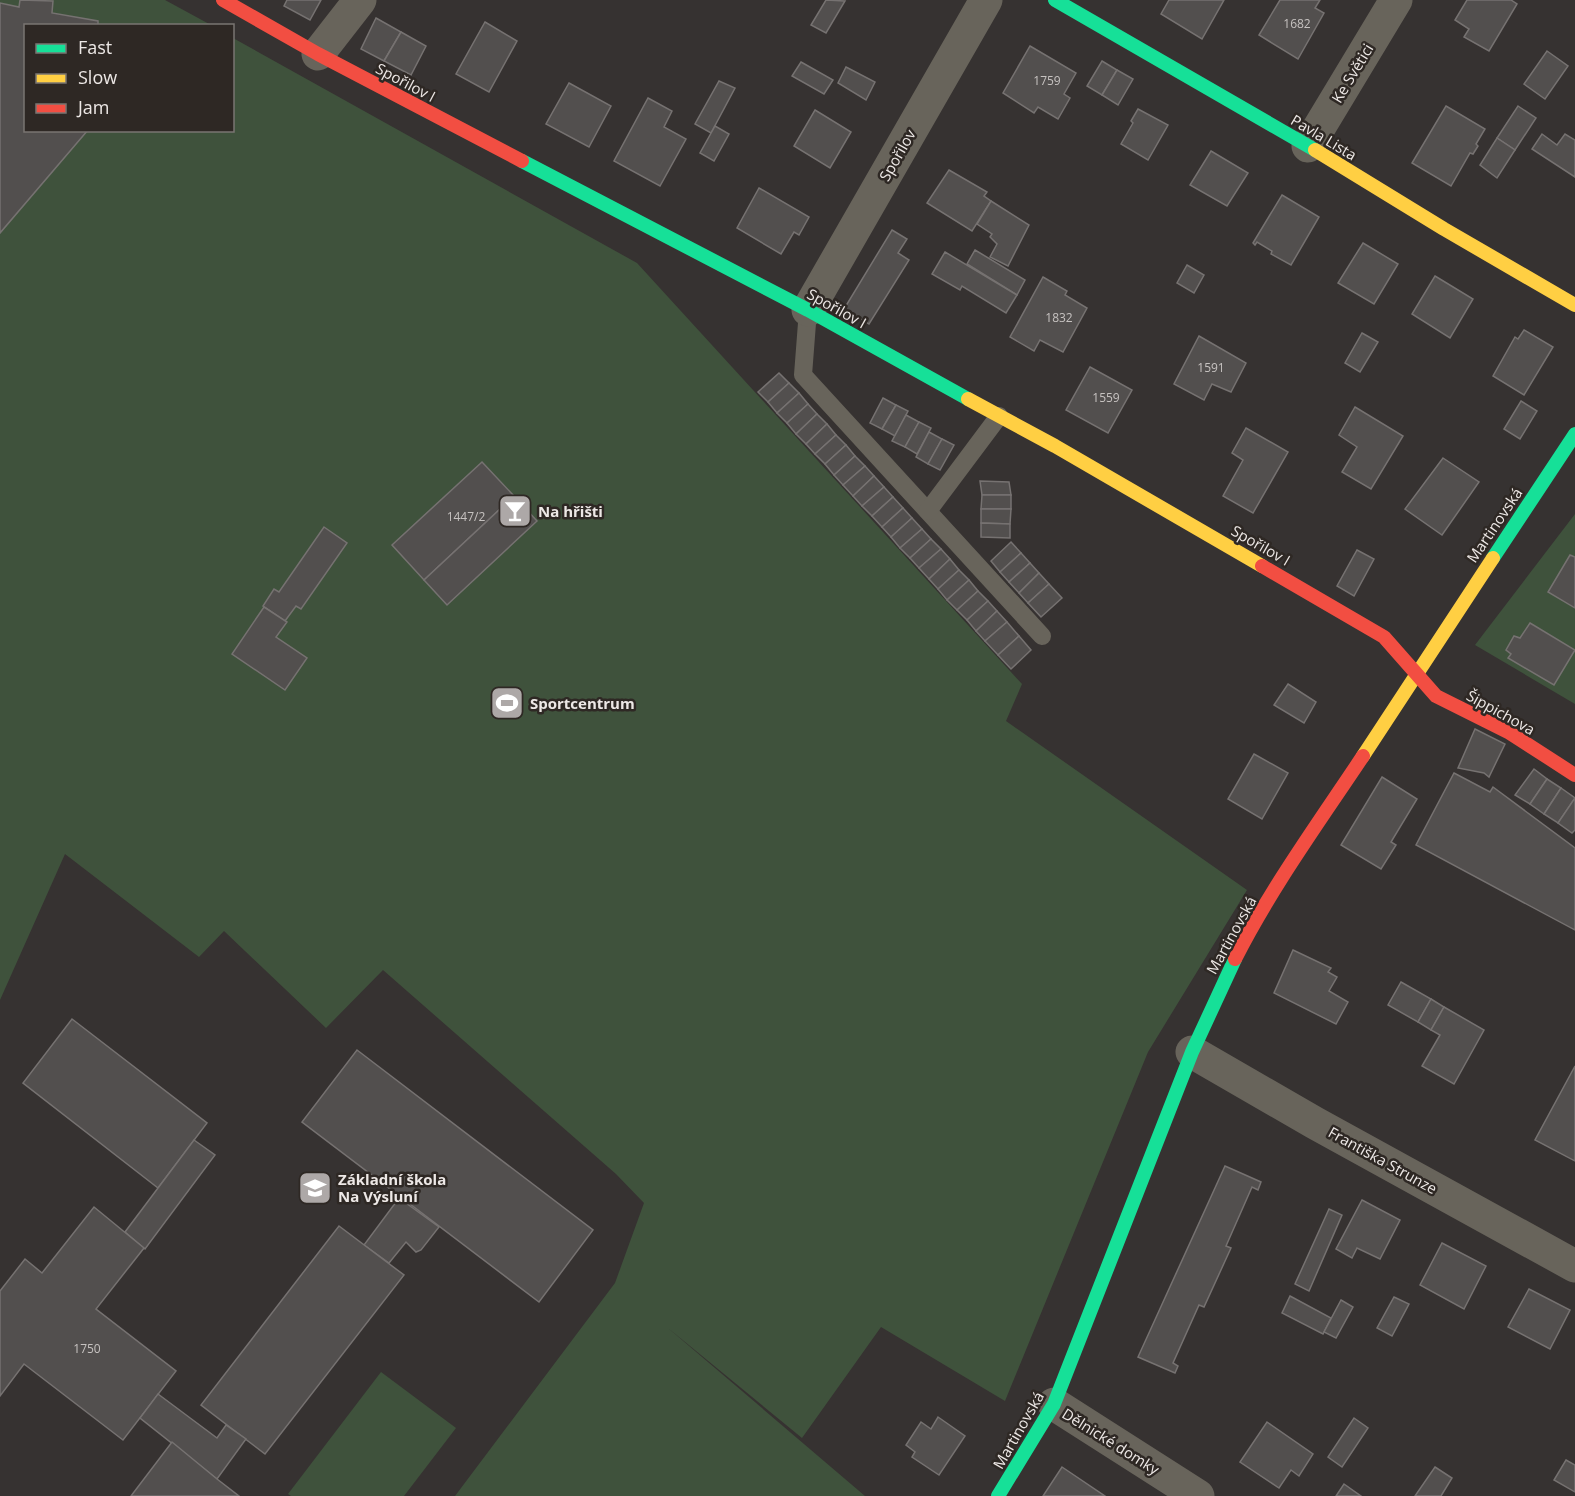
<svg xmlns="http://www.w3.org/2000/svg" width="1575" height="1496" viewBox="0 0 1575 1496" font-family="'Open Sans',sans-serif">
<rect width="100%" height="100%" fill="#363231"/>
<g fill="#3f523c">
<polygon points="0,0 165,0 211,25 26,26 26,130 232,130 233,38 637,263 1022,684 1006,721 1247,890 1148,1052 1005,1401 881,1327 802,1438 668,1328 865,1496 455,1496 615,1283 644,1203 616,1174 383,970 326,1028 224,931 199,957 65,854 0,1000"/>
<polygon points="1575,514 1575,704 1475,645"/>
<polygon points="381,1372 456,1428 404,1496 291,1496 288,1494"/>
</g>
<g fill="#524f4e" stroke="#767271" stroke-width="1.5">
<polygon points="20,0 53,1 52,13 98,21 98,26 26,26 26,130 88,130 0,233 0,3 19,7"/>
<polygon points="287,0 321,0 310,20 284,6"/>
<polygon points="826,0 845,1 826,33 811,25"/>
<polygon points="1169,0 1224,0 1202,39 1161,14"/>
<polygon points="1280,0 1320,0 1315,8 1324,13 1298,59 1259,35"/>
<polygon points="1467,0 1511,0 1517,4 1489,51 1464,37 1469,29 1455,20"/>
<polygon points="376,18 401,32 384,61 361,49"/>
<polygon points="485,22 517,41 489,92 456,74"/>
<polygon points="401,32 426,46 411,75 384,61"/>
<polygon points="1030,46 1076,73 1064,94 1070,98 1058,119 1038,107 1034,113 1003,93"/>
<polygon points="1547,51 1568,66 1545,99 1524,84"/>
<polygon points="1102,61 1117,70 1102,95 1087,86"/>
<polygon points="801,62 833,80 824,94 792,76"/>
<polygon points="846,67 875,82 866,100 838,83"/>
<polygon points="1117,70 1133,79 1118,105 1102,95"/>
<polygon points="719,81 735,88 711,133 695,124"/>
<polygon points="569,83 611,106 589,147 546,124"/>
<polygon points="648,98 672,111 664,127 686,139 660,186 614,161"/>
<polygon points="1446,106 1485,129 1476,144 1478,146 1473,154 1470,153 1451,186 1412,163"/>
<polygon points="1518,106 1536,118 1515,150 1497,138"/>
<polygon points="1138,109 1168,125 1148,160 1121,144 1133,123 1131,121"/>
<polygon points="815,110 851,132 830,168 794,146"/>
<polygon points="715,126 729,134 714,161 700,153"/>
<polygon points="1542,134 1557,145 1565,134 1575,140 1575,177 1532,149"/>
<polygon points="1497,138 1515,150 1497,178 1480,165"/>
<polygon points="1211,151 1248,173 1227,206 1190,185"/>
<polygon points="949,170 987,192 984,196 991,201 972,231 927,203"/>
<polygon points="759,188 809,217 799,235 794,232 781,254 737,228"/>
<polygon points="1282,195 1319,217 1291,265 1271,254 1272,251 1257,242 1255,245 1253,243"/>
<polygon points="991,201 1029,225 1008,266 990,257 997,244 990,237 992,234 977,224"/>
<polygon points="892,230 907,239 898,253 909,260 869,324 844,309"/>
<polygon points="1363,243 1398,264 1374,304 1338,283"/>
<polygon points="975,250 1025,280 1017,295 967,264"/>
<polygon points="945,252 1017,295 1006,313 962,286 960,290 932,274"/>
<polygon points="1187,265 1204,275 1194,293 1177,283"/>
<polygon points="1435,276 1473,299 1450,338 1412,314"/>
<polygon points="1043,277 1067,291 1065,295 1087,308 1063,352 1040,340 1034,351 1010,337"/>
<polygon points="1524,330 1553,347 1524,395 1493,376 1515,337 1518,339"/>
<polygon points="1362,333 1378,342 1360,372 1345,363"/>
<polygon points="1199,336 1246,363 1231,392 1212,384 1204,400 1174,384"/>
<polygon points="1090,367 1132,390 1108,433 1066,410"/>
<polygon points="779,373 789,383 768,402 758,392"/>
<polygon points="789,383 799,393 777,413 768,402"/>
<polygon points="799,393 808,404 787,423 777,413"/>
<polygon points="883,398 896,405 882,429 870,423"/>
<polygon points="1521,401 1537,411 1520,439 1504,429"/>
<polygon points="808,404 817,414 796,434 787,423"/>
<polygon points="896,405 908,411 895,436 882,429"/>
<polygon points="1355,407 1403,436 1371,489 1342,472 1357,447 1339,435"/>
<polygon points="817,414 827,424 806,444 796,434"/>
<polygon points="906,415 919,422 905,447 892,441"/>
<polygon points="919,422 931,428 917,454 905,447"/>
<polygon points="827,424 836,435 815,454 806,444"/>
<polygon points="1246,428 1288,452 1253,513 1223,496 1243,460 1232,453"/>
<polygon points="929,432 942,439 928,464 916,457"/>
<polygon points="836,435 846,445 825,464 815,454"/>
<polygon points="942,439 954,445 940,470 928,464"/>
<polygon points="846,445 855,456 834,475 825,464"/>
<polygon points="855,456 865,466 843,485 834,475"/>
<polygon points="1443,458 1479,482 1442,535 1405,509"/>
<polygon points="482,462 514,496 424,580 392,545"/>
<polygon points="865,466 874,476 853,496 843,485"/>
<polygon points="874,476 884,487 862,506 853,496"/>
<polygon points="980,481 1009,482 1011,495 982,495"/>
<polygon points="884,487 893,497 872,516 862,506"/>
<polygon points="982,495 1011,495 1011,509 981,509"/>
<polygon points="514,496 537,521 447,605 424,580"/>
<polygon points="893,497 903,508 882,527 872,516"/>
<polygon points="903,508 912,518 891,537 882,527"/>
<polygon points="981,509 1011,509 1010,524 981,523"/>
<polygon points="912,518 922,529 900,548 891,537"/>
<polygon points="981,523 1010,524 1010,538 981,537"/>
<polygon points="324,527 347,543 301,609 296,606 285,621 263,606 274,589 279,592"/>
<polygon points="922,529 931,539 910,558 900,548"/>
<polygon points="931,539 941,549 919,568 910,558"/>
<polygon points="1011,542 1021,553 1000,572 991,561"/>
<polygon points="941,549 950,559 929,579 919,568"/>
<polygon points="1357,550 1374,559 1354,596 1337,586"/>
<polygon points="1021,553 1030,563 1009,582 1000,572"/>
<polygon points="1570,555 1575,557 1575,608 1548,592"/>
<polygon points="950,559 959,570 938,589 929,579"/>
<polygon points="1030,563 1039,573 1019,593 1009,582"/>
<polygon points="959,570 969,580 947,600 938,589"/>
<polygon points="1039,573 1049,584 1028,603 1019,593"/>
<polygon points="969,580 978,591 957,610 947,600"/>
<polygon points="1049,584 1062,598 1041,617 1028,603"/>
<polygon points="978,591 988,601 967,620 957,610"/>
<polygon points="988,601 997,611 976,631 967,620"/>
<polygon points="264,607 287,622 276,637 307,658 285,690 232,654"/>
<polygon points="997,611 1007,622 985,641 976,631"/>
<polygon points="1007,622 1019,636 998,655 985,641"/>
<polygon points="1530,623 1575,650 1554,685 1508,658 1511,654 1506,650 1514,636 1520,638"/>
<polygon points="1019,636 1031,650 1011,669 998,655"/>
<polygon points="1288,684 1316,702 1304,723 1274,705"/>
<polygon points="1475,729 1505,744 1489,777 1484,773 1458,768"/>
<polygon points="1254,754 1288,773 1262,819 1228,799"/>
<polygon points="1534,769 1547,779 1530,804 1515,795"/>
<polygon points="1454,773 1490,792 1493,787 1575,848 1575,930 1416,845"/>
<polygon points="1382,777 1417,799 1391,842 1396,845 1381,869 1341,845"/>
<polygon points="1547,779 1561,788 1544,814 1530,804"/>
<polygon points="1561,788 1575,798 1558,823 1544,814"/>
<polygon points="1575,798 1575,830 1572,833 1558,823"/>
<polygon points="1293,950 1331,968 1328,972 1337,977 1329,991 1348,1002 1336,1024 1274,993"/>
<polygon points="1401,982 1431,999 1418,1022 1388,1005"/>
<polygon points="1431,999 1444,1007 1431,1030 1418,1022"/>
<polygon points="1444,1007 1484,1030 1454,1084 1422,1066 1440,1035 1431,1030"/>
<polygon points="72,1019 207,1123 158,1188 23,1083"/>
<polygon points="357,1050 593,1230 539,1302 302,1122"/>
<polygon points="1575,1066 1575,1161 1535,1140"/>
<polygon points="194,1140 215,1155 145,1249 125,1232"/>
<polygon points="1225,1166 1261,1182 1258,1190 1252,1187 1226,1246 1231,1248 1204,1307 1199,1305 1173,1363 1178,1366 1175,1373 1138,1357"/>
<polygon points="399,1198 439,1227 421,1250 416,1252 406,1242 389,1263 364,1245"/>
<polygon points="1362,1200 1400,1220 1380,1259 1357,1248 1352,1258 1336,1249"/>
<polygon points="94,1207 144,1248 96,1309 176,1371 123,1440 24,1364 0,1396 0,1291 25,1259 42,1273"/>
<polygon points="1329,1209 1342,1215 1309,1291 1295,1284"/>
<polygon points="339,1226 404,1275 265,1454 201,1405"/>
<polygon points="1442,1243 1486,1266 1464,1309 1420,1285"/>
<polygon points="1529,1289 1570,1310 1550,1349 1508,1327"/>
<polygon points="1290,1296 1331,1318 1323,1334 1282,1313"/>
<polygon points="1394,1297 1409,1304 1392,1336 1377,1328"/>
<polygon points="1341,1300 1353,1307 1336,1338 1324,1332"/>
<polygon points="158,1394 217,1438 226,1425 246,1439 217,1479 140,1418"/>
<polygon points="938,1417 965,1436 939,1475 912,1457 915,1452 906,1445 921,1422 931,1429"/>
<polygon points="1354,1418 1368,1428 1342,1467 1328,1457"/>
<polygon points="1267,1422 1313,1454 1299,1476 1291,1470 1279,1488 1240,1462"/>
<polygon points="172,1442 217,1479 239,1496 131,1496"/>
<polygon points="1566,1460 1575,1465 1575,1492 1554,1480"/>
<polygon points="1062,1467 1105,1496 1043,1496"/>
<polygon points="1435,1467 1452,1478 1441,1496 1415,1496"/>
<polygon points="1344,1484 1361,1496 1336,1496"/>
</g>
<g fill="none" stroke-linecap="round" stroke-linejoin="round">
<g stroke="#68645b" stroke-width="18">
<polyline points="808,310 803,375 1042,636"/>
<polyline points="928,511 999,416"/>
</g>
<g stroke="#68645b" stroke-width="33">
<polyline points="318,54 360,0"/>
<polyline points="1308,146 1396,0"/>
<polyline points="808,310 986,0"/>
<polyline points="1192,1052 1315,1123 1575,1266"/>
<polyline points="1054,1404 1198,1496"/>
</g>
<g stroke="#16e098" stroke-width="14">
<polyline points="1055,0 1315,150"/>
<polyline points="522,161 808,310 968,399"/>
<polyline points="1493,558 1575,434"/>
<polyline points="998,1496 1054,1404 1192,1052 1235,959"/>
</g>
<g stroke="#ffcf43" stroke-width="14">
<polyline points="1315,150 1444,229 1575,305"/>
<polyline points="968,399 1055,446 1262,566"/>
<polyline points="1363,756 1493,558"/>
</g>
<g stroke="#f24e42" stroke-width="14">
<polyline points="223,0 318,54 522,161"/>
<polyline points="1262,566 1384,637 1436,696 1510,733 1575,775"/>
<path d="M1235,959C1271,888 1319,822 1363,756"/>
</g>
</g>
<defs>
<symbol id="bar-square" viewBox="-11 -11 22 22"><rect x="-9" y="-9" width="18" height="18" rx="4" fill="#ada8a7" stroke="#2e2824"/><path d="M-6-5H6L.8 .8V4.5H3.5V6h-7V4.5H-.8V.8Z" fill="#fff"/></symbol>
<symbol id="stadium-square" viewBox="-11 -11 22 22"><rect x="-9" y="-9" width="18" height="18" rx="4" fill="#ada8a7" stroke="#2e2824"/><path d="M0-5a6.5 5 0 1 0 0 10a6.5 5 0 1 0 0-10ZM-3.5-1.8h7v3.6h-7Z" fill="#fff"/></symbol>
<symbol id="school-square" viewBox="-11 -11 22 22"><rect x="-9" y="-9" width="18" height="18" rx="4" fill="#ada8a7" stroke="#2e2824"/><path d="M0-5L7-2L0 1L-7-2ZM-4 1L0 2.5L4 1V4Q0 6-4 4Z" fill="#fff"/></symbol>
</defs>
<g fill-rule="evenodd">
<use href="#bar-square" x="496" y="492" width="38" height="38"/>
<use href="#stadium-square" x="488" y="684" width="38" height="38"/>
<use href="#school-square" x="296" y="1169" width="38" height="38"/>
</g>
<g text-anchor="middle" dominant-baseline="central" stroke-width="5" stroke-linejoin="round" paint-order="stroke">
<g font-size="12" fill="#c6c2c0">
<text x="1297" y="23">1682</text>
<text x="1047" y="80">1759</text>
<text x="1059" y="317">1832</text>
<text x="1211" y="367">1591</text>
<text x="1106" y="397">1559</text>
<text x="466" y="516">1447/2</text>
<text x="87" y="1348">1750</text>
</g>
<g font-size="15" fill="#ede8e6" stroke="#2e2824">
<text transform="translate(1352 73) rotate(-59)">Ke Světici</text>
<text transform="translate(406 82) rotate(28)">Spořilov I</text>
<text transform="translate(1324 137) rotate(31)">Pavla Lista</text>
<text transform="translate(897 155) rotate(-60)">Spořilov</text>
<text transform="translate(837 308) rotate(29)">Spořilov I</text>
<text transform="translate(1494 525) rotate(-56)">Martinovská</text>
<text transform="translate(1261 545) rotate(30)">Spořilov I</text>
<text transform="translate(1501 712) rotate(29)">Šippichova</text>
<text transform="translate(1231 935) rotate(-61)">Martinovská</text>
<text transform="translate(1383 1160) rotate(29)">Františka Strunze</text>
<text transform="translate(1018 1430) rotate(-60)">Martinovská</text>
<text transform="translate(1111 1441) rotate(32)">Dělnické domky</text>
</g>
<g font-size="15" font-weight="bold" fill="#ede8e6" stroke="#2e2824" text-anchor="start">
<text x="538" y="511">Na hřišti</text>
<text x="530" y="703">Sportcentrum</text>
<text x="338" y="1179">Základní škola<tspan x="338" dy="17">Na Výsluní</tspan></text>
</g>
</g>
<rect x="24" y="24" width="210" height="108" fill="#2e2824" stroke="#7a7572" stroke-width="1.5"/>
<rect x="36" y="44" width="30" height="9" fill="#16e098" stroke="#7a7572" stroke-width="1.5"/>
<text x="78" y="54" font-size="18" fill="#ede8e6">Fast</text>
<rect x="36" y="74" width="30" height="9" fill="#ffcf43" stroke="#7a7572" stroke-width="1.5"/>
<text x="78" y="84" font-size="18" fill="#ede8e6">Slow</text>
<rect x="36" y="104" width="30" height="9" fill="#f24e42" stroke="#7a7572" stroke-width="1.5"/>
<text x="78" y="114" font-size="18" fill="#ede8e6">Jam</text>
</svg>
